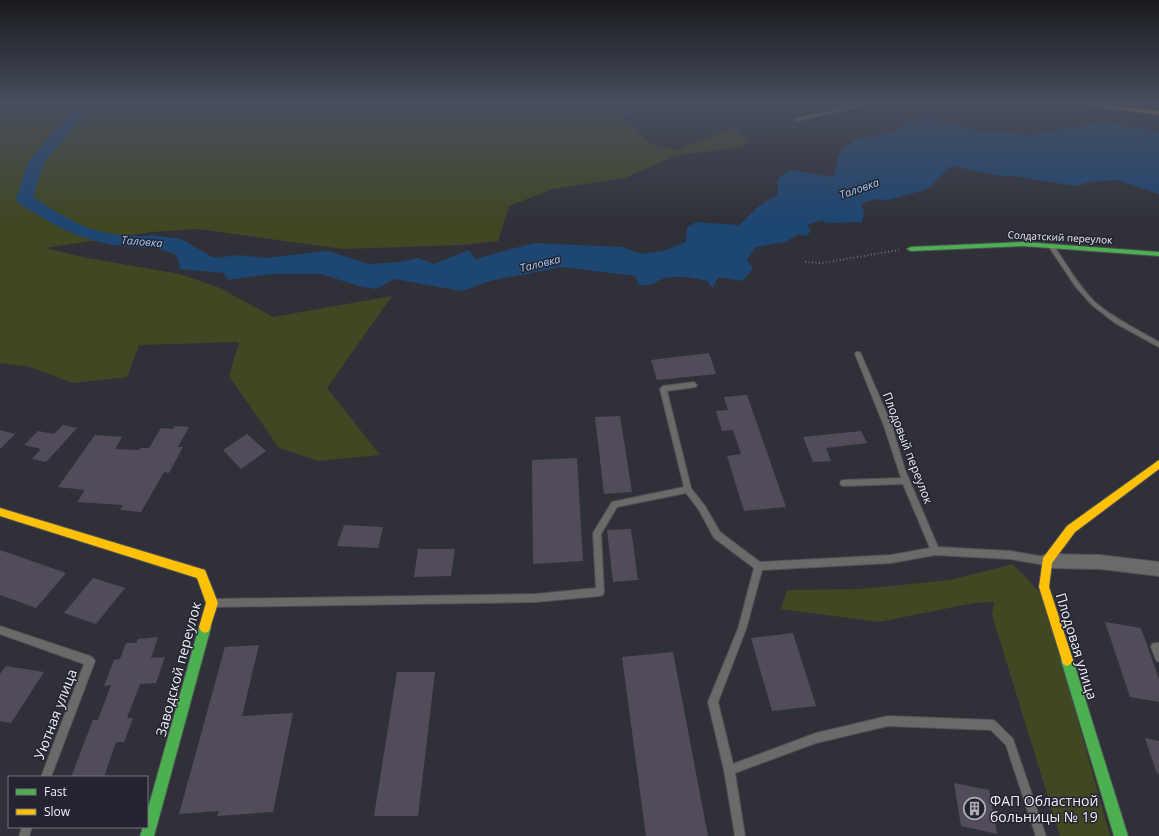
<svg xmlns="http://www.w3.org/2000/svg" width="1159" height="836" viewBox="0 0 1159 836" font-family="'Open Sans',sans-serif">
<rect width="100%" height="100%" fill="#303138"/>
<g fill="#404723">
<polygon points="0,104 645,104 649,106 622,117 652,145 677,150 732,128 749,140 743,147 677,155 625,178 553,189 509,206 498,241 463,245 343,249 198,229 151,232 45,248 87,258 180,274 220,288 273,317 392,296 327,388 380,455 318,461 279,448 229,376 239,342 139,345 127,377 73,383 30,367 0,363"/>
<polygon points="1013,564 1044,597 1110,836 1060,836 992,615 994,602 974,603 879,622 781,609 787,590 861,589 950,580"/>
</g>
<path fill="#1e4672" d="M921,119L948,122L965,129L1029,135L1101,122L1139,128L1159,133V194L1117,180L1089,182L1075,186L1013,176C992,177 972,169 951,166L928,189L888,200L876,199L861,204L864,211L862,222L827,223L822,220L807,225L811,231L806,236L798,234L786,242L756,247L747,259L753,269L742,281L718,277L713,288L707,281C693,278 680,275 666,278C653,281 656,286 639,285L635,276L562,267L490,281L462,291L394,279L376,289L358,286L322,274H271L228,280L224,273L180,269L177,255L141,243L150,235L181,239L214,258L239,255L266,258L328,251L368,264L401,262L418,258L434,264L469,250L475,259L534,243L622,247L642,254L663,251L686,242L687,228L696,222L739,225L759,206L778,194L777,180L789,170L833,177L841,150L861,137H876Z"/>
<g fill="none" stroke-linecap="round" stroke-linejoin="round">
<path fill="#1e4672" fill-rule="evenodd" d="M78,104H92L75,127L44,163L33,197C54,211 77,226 102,232C125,237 149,235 173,238L179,240L182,244L179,248L173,250C152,247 130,248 109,244C75,238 47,221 18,203L16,199L28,162Z"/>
</g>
<g fill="#524c5a">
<polygon points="709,353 716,374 657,380 651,360"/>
<polygon points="747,395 786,507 744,511 727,456 741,454 733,430 722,431 716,411 728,410 724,397"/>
<polygon points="620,416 632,492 604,494 595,417"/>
<polygon points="63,425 77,428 46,462 32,459 41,449 24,445 38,431 54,434"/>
<polygon points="175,426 189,427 178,447 183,447 169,473 164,472 141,512 120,510 123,505 77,502 85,490 58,487 95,435 122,437 115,449 139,450 141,448 149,448 161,428 173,429"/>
<polygon points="0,430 15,434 0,449"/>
<polygon points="861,431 867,443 826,448 831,461 813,462 803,437"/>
<polygon points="247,434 266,451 241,469 223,450"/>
<polygon points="577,458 583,561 533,564 532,460"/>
<polygon points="344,525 383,527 378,548 337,546"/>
<polygon points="631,529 638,580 613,582 607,530"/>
<polygon points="418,549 455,549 451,576 414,577"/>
<polygon points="0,550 23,558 66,573 36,608 0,595"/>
<polygon points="93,578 125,588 96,624 64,613"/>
<polygon points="1105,622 1141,628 1159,679 1159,702 1130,697"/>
<polygon points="793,633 816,706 772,711 751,638"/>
<polygon points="158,637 151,658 165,657 156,683 140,684 127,718 133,718 124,742 116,742 104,777 71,777 93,720 98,720 111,685 104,686 114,660 120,659 126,643 136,643 138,639"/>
<polygon points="259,645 242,716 293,713 273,812 217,816 219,811 179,814 225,647"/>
<polygon points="673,652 708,836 646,836 622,657"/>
<polygon points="6,666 44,672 11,723 0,721 0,674"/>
<polygon points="397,672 435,672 418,816 374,816"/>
<polygon points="1145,738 1159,741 1159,773 1157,774"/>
<polygon points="954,783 989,790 997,834 961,826"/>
</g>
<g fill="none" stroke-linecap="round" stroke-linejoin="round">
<defs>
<g id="lane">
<path d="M1052,245L1054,246C1067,265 1079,287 1096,303C1115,319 1138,330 1159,342V347L1115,323L1092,305L1075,286L1049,247Z"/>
<polygon points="856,352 860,352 861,354 892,426 905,470 938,547 1010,551 1045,557 1048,558 1049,561 1048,564 1045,565 1010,559 935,555 891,563 762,570 746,629 718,702 733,764 816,733 888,716 993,720 996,722 1013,739 1046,836 1036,836 1006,745 991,730 888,726 816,743 735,773 745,836 735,836 724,770 708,702 738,629 754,568 714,538 699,510 686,493 617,507 601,534 604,592 603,595 600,596 536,602 215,607 212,606 211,603 212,600 215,599 536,594 596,588 593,533 612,502 684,487 660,389 663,386 694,382 697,385 696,387 667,391 691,488 705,506 720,532 760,562 891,555 930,548 903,484 844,486 841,485 840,483 841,481 844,480 901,478 884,426 855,354"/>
<polygon points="0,626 90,656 93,658 95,661 51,777 41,777 84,664 0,634"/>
<polygon points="1155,643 1159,643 1159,662 1156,660 1151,647 1152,644"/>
<polygon points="22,827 32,827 29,836 19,836"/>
</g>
<polygon id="street" points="1047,554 1100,555 1159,562 1159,576 1100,569 1047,568 1042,566 1039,561 1042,556"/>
<g id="fast">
<polygon points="862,104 871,104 797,121 794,119"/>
<polygon points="1023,242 1159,252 1159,256 1023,246 911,251 907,249 911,247"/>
<polygon points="205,621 209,623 211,627 154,836 140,836 143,827 147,827 147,812 199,627 201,623"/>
<polygon points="1067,654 1071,656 1073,660 1128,836 1114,836 1061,660 1063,656"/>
</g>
<g id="slow">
<polygon points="1089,104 1102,104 1159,111 1159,115 1092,106"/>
<polygon points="1159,460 1159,469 1075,532 1052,563 1049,587 1073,660 1071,664 1067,666 1063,664 1039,587 1043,558 1067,526"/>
<polygon points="0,508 205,570 218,603 209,631 205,633 201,631 199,627 206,603 197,578 0,516"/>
</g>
</defs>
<use href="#lane" stroke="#4f5056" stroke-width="2"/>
<use href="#street" stroke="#4f5056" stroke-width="2"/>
<use href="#fast" stroke="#4f5056" stroke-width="2"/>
<use href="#slow" stroke="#4f5056" stroke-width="2"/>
<polyline stroke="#6c6b6c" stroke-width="2" stroke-dasharray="1 2.5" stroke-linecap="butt" points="805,262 822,263 899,250"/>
<use href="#lane" fill="#6b6a69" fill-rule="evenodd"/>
<use href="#street" fill="#6b6a69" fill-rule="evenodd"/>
<use href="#fast" fill="#4caf50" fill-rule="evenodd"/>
<use href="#slow" fill="#ffc107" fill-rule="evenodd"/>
</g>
<linearGradient id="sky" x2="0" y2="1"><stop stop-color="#1a1b1f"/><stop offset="0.47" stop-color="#484e5e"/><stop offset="1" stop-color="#484e5e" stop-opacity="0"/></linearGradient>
<rect width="1159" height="221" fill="url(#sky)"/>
<defs>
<symbol id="building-ring" viewBox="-11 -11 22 22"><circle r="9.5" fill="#232430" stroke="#acacb5" stroke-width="1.5"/><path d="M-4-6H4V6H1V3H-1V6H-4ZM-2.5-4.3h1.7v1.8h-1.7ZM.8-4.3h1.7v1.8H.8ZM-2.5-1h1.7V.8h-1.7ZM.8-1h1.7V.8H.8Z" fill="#acacb5"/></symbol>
</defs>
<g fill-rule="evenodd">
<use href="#building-ring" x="962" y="796" width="25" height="25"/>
</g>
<g text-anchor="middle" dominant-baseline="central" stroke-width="3" stroke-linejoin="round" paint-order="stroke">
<g font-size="10" fill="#eeeff8" stroke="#232430">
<text transform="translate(1060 237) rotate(3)">Солдатский переулок</text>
</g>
<g font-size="11" font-style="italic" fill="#a4caf6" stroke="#232430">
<text transform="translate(859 188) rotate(-19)">Таловка</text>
<text transform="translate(142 241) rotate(5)">Таловка</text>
<text transform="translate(540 263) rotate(-14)">Таловка</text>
</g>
<g font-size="12" fill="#eeeff8" stroke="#232430">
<text transform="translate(908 448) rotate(69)">Плодовый переулок</text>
</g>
<g font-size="14" fill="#eeeff8" stroke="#232430">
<text transform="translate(1077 646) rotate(73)">Плодовая улица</text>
<text transform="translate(178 669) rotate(-75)">Заводской переулок</text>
<text transform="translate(55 714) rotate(-69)">Уютная улица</text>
</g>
<g font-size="14" fill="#eeeff8" stroke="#232430" text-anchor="start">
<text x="990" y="800">ФАП Областной<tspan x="990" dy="16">больницы № 19</tspan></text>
</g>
</g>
<rect x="8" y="776" width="140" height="52" fill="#232430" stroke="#747580"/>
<rect x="16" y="789" width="20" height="6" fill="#4caf50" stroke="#747580"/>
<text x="44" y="796" font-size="12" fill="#eeeff8">Fast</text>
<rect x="16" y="809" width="20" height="6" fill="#ffc107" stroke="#747580"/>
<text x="44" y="816" font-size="12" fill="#eeeff8">Slow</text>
</svg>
